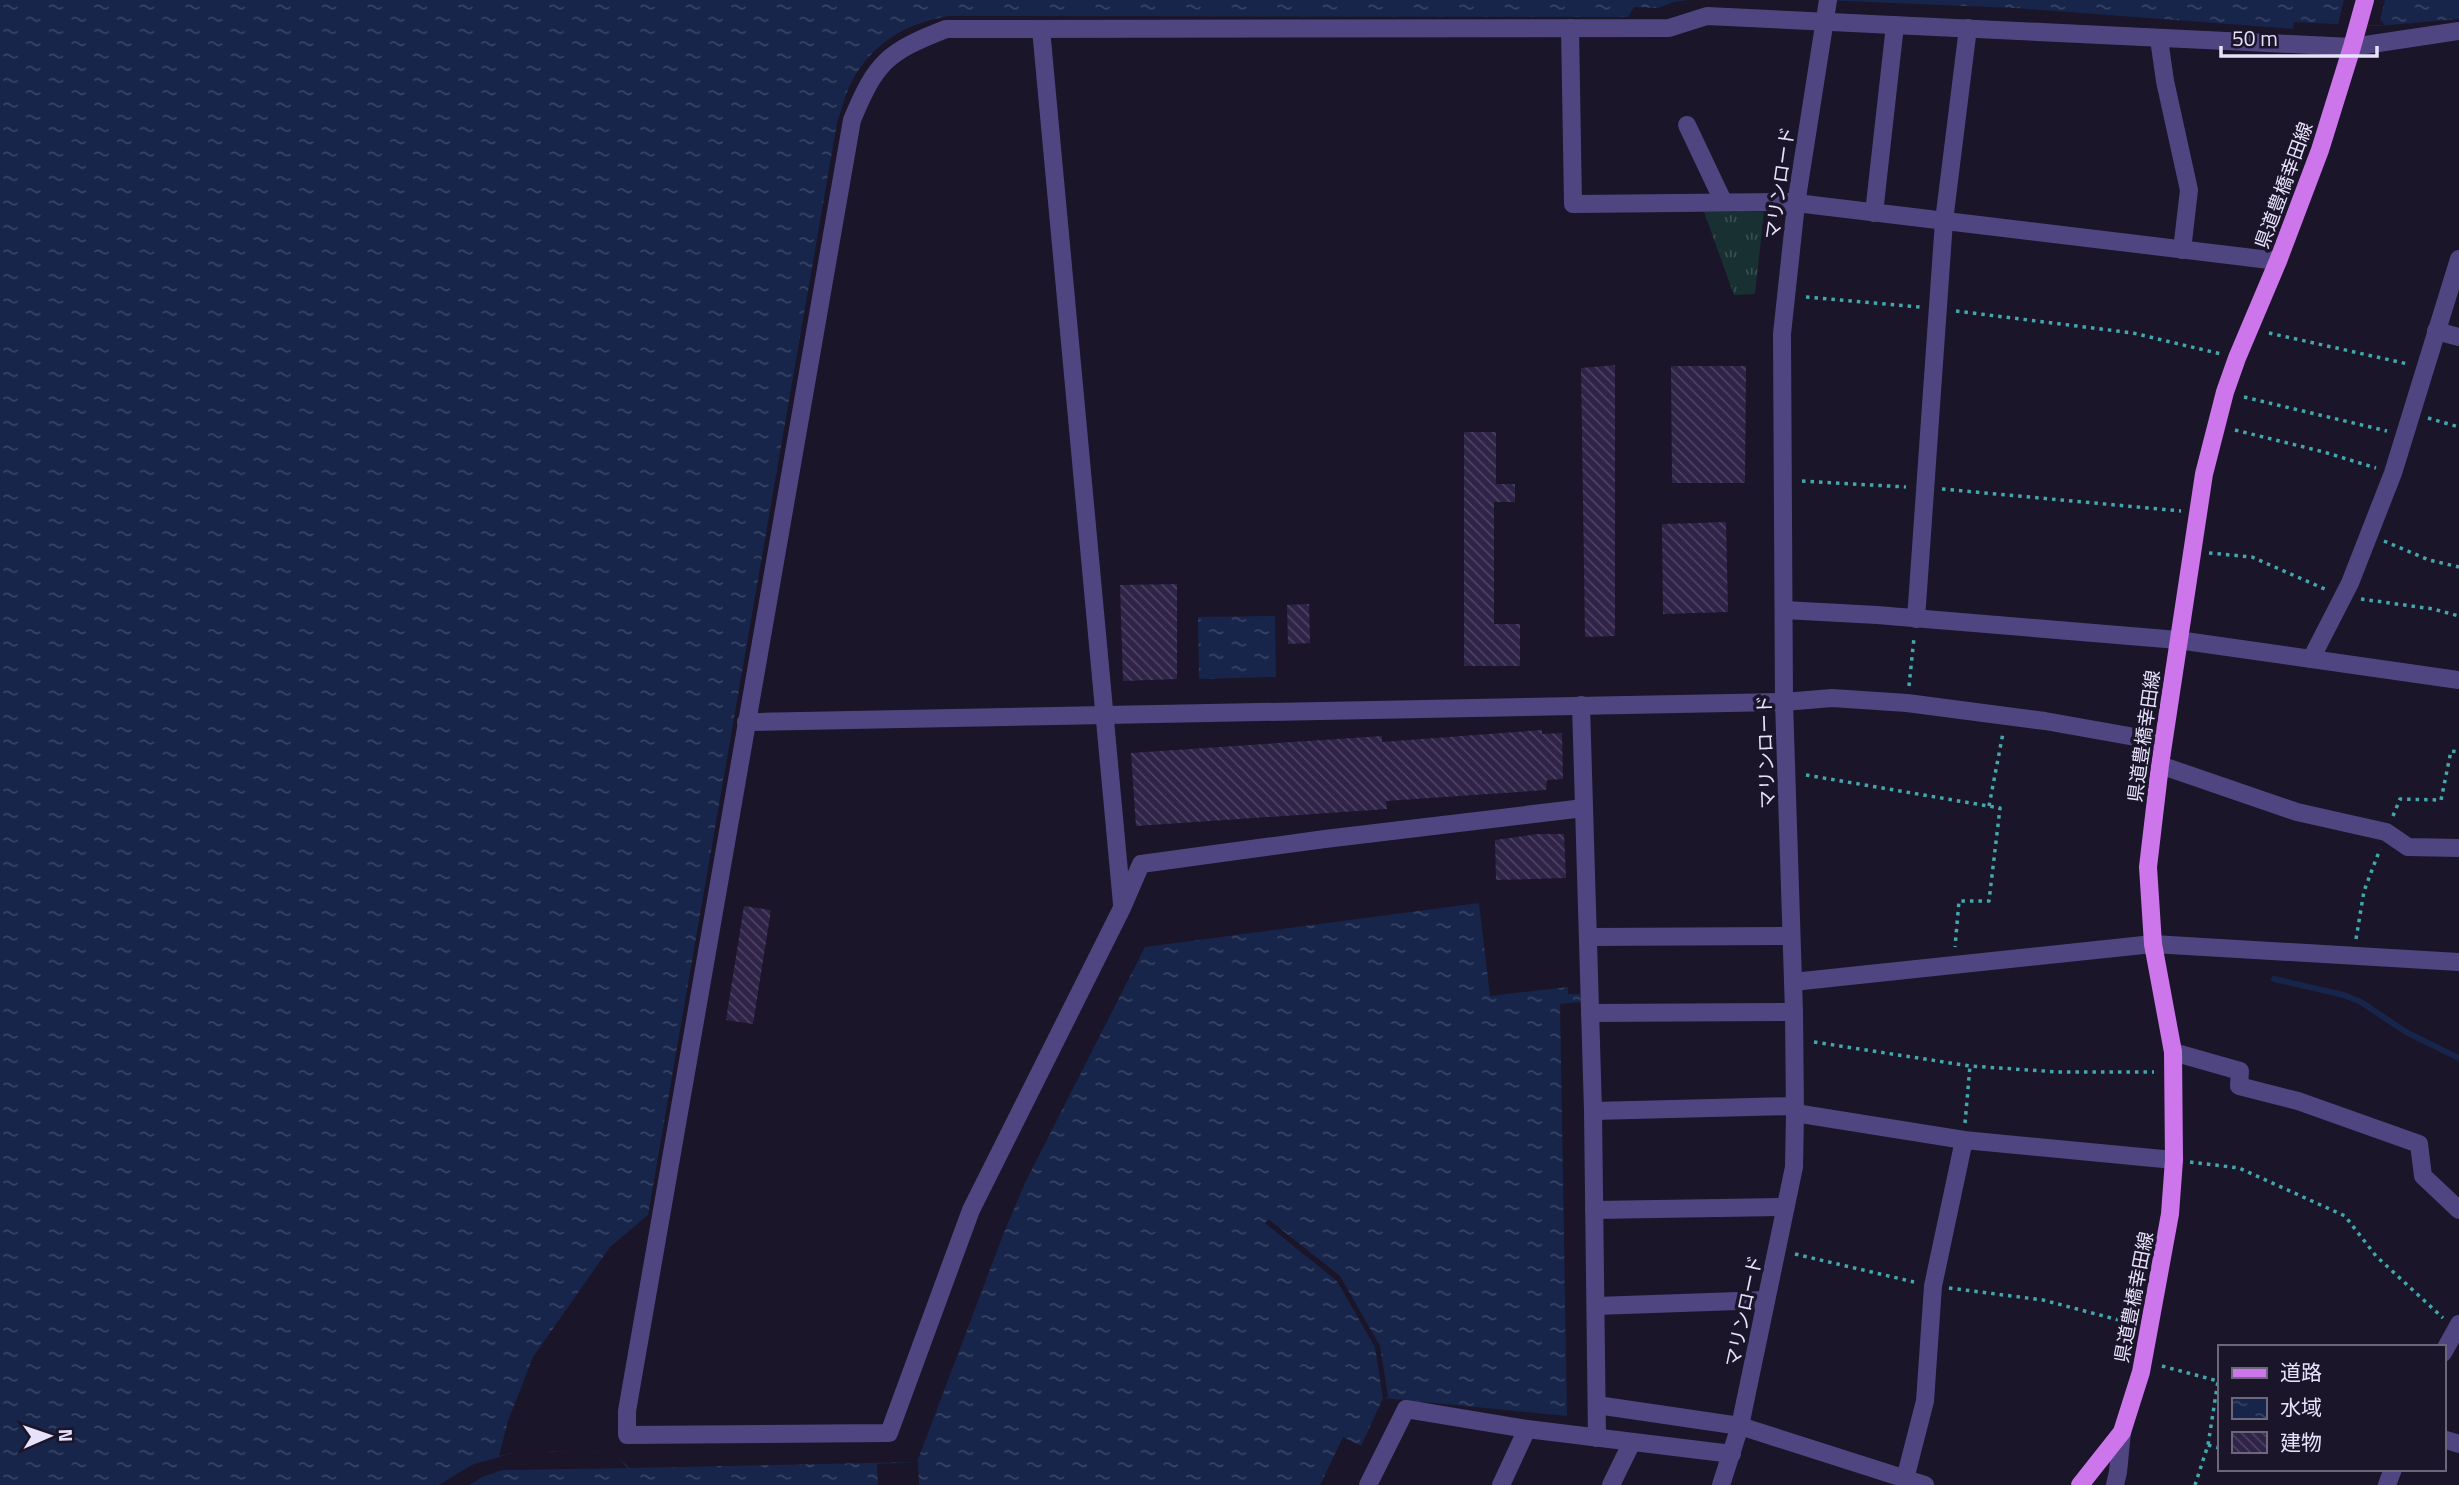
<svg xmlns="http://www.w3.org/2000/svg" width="2459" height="1485" viewBox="0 0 2459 1485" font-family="'Titillium Web','Noto Sans JP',sans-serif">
<defs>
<pattern id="park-tufts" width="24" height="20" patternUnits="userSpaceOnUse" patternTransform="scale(1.75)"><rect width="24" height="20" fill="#183032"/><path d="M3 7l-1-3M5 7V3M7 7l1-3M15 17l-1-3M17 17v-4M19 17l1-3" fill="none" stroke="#3a4e51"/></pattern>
<pattern id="water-ripples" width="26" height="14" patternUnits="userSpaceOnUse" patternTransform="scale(1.75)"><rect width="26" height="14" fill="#17254a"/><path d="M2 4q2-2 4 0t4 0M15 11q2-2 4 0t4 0" fill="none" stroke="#394465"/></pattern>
<pattern id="building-back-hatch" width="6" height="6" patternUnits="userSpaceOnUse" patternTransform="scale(1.75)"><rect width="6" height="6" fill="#2f2347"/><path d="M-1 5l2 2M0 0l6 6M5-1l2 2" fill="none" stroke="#4d4362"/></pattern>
</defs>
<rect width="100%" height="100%" fill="#1a1529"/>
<polygon fill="url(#park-tufts)" points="1704,212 1764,212 1755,294 1734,295"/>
<g fill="url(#water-ripples)">
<path d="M0,0H1688L1674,2L1658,8L1634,7L1628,17L949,16C907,23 873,42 852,81C845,94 842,109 837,123L648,1215L610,1247L533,1357L508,1421L499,1456L516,1452L612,1451L629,1468L917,1462L1003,1235L1025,1183L1145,947L1479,903L1490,996L1568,987V994H1580L1581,1002L1560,1004L1567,1416L1383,1398L1361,1446L1343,1437L1320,1485H0Z"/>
<polygon points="1821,0 2459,0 2459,19 2377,26 2294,22 2293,29 2015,8"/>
<polygon points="1275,616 1276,677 1199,679 1198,617"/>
</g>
<g fill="#1a1529">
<polygon points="2344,0 2385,0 2380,20 2385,25 2338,25"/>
<polygon points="1268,1219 1340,1276 1380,1346 1388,1397 1383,1398 1375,1347 1337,1281 1265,1223"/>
<polygon points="612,1451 628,1468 502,1470 482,1477 469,1485 439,1485 472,1465 516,1452"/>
<polygon points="918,1462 919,1485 878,1485 877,1464"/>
</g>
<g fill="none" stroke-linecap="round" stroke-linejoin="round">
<polyline stroke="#17254a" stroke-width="6" points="2274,979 2344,995 2361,1002 2406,1032 2459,1058"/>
</g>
<g fill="url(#building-back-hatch)">
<polygon points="1615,365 1615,636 1585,637 1581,368"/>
<polygon points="1671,366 1746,366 1745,483 1672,483"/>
<polygon points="1464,432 1496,432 1496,484 1515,484 1515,502 1494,502 1494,624 1520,624 1520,666 1464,666"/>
<polygon points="1726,522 1728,612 1663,614 1662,524"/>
<polygon points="1177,584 1177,679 1123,681 1120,585"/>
<polygon points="1309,604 1310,643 1288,644 1287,605"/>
<polygon points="1542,730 1542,734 1562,733 1563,779 1547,780 1546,790 1386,801 1387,809 1136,826 1131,753 1382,736 1382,742"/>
<polygon points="1538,834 1564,834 1566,878 1496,880 1495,840"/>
<polygon points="744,906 771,910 753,1024 726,1020"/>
</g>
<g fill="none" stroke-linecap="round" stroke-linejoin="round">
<g stroke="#42a8ad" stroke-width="3.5" stroke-dasharray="3.5 5" stroke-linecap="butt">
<polyline points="1806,297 1920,307"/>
<polyline points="1956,311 2133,333 2221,354"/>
<polyline points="2269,333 2408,364"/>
<polyline points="2244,397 2387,431"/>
<polyline points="2428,418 2459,427"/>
<polyline points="2235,430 2324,452 2376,468"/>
<polyline points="1802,481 1906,487"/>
<polyline points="1942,489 2181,511"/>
<polyline points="2384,541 2429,560 2459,567"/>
<polyline points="2209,553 2252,557 2327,590"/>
<polyline points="2361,599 2433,609 2459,616"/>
<polyline points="1909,686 1914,638"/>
<polyline points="1806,775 2000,808 1989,901 1959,901 1955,947"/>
<polyline points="1989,806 2003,733"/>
<polyline points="2393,816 2400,799 2441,800 2451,751 2459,752"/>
<polyline points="2356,939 2364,891 2380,849"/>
<polyline points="1814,1042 1970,1066 2058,1072 2154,1072"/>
<polyline points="1965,1123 1970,1066"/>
<polyline points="2190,1162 2239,1168 2345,1216 2376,1256 2443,1318"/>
<polyline points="1795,1254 1914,1282"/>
<polyline points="1949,1288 2043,1300 2130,1323"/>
<polyline points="2162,1366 2218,1381 2208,1445 2195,1485"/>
<polyline points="2208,1445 2219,1448"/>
</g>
<g stroke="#4f4681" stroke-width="18">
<polyline points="1570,28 1573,204 1788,202 2278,261"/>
<polyline points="1041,29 1122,904"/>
<polyline points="2159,39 2165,81 2189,190 2182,250"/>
<polyline points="1687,125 1723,201"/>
<polyline points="1874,213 1895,25"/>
<polyline points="2436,331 2459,337"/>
<polyline points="1784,610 1877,615 2178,640 2459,680"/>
<polyline points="1916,619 1944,221 1968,28"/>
<polyline points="2311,659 2350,583 2393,473 2459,259"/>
<polyline points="1581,705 1593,1111 1597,1438"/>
<polyline points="746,722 1784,702 1832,698 1907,703 2045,721 2163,742"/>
<polyline points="2160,765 2297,812 2386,832 2408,847 2459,848"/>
<path d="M1584,808L1325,839L1141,864L1122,908L971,1210L889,1433L627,1435V1411L852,120C876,62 887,52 946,29L1669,28L1707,16L2352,47L2459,31"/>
<polyline points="1588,937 1791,936"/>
<polyline points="1793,982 2153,944 2459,962"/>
<polyline points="1590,1013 1794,1012"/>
<polyline points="2173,1052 2240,1071 2239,1086 2298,1101 2419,1144 2423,1176 2459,1210"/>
<polyline points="1593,1111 1794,1106"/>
<polyline points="1795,1113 1964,1140 2174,1160"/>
<polyline points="1594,1210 1785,1207"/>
<polyline points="1596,1306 1766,1300"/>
<polyline points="2443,1353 2459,1324"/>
<polyline points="1597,1405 1740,1426 1925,1485"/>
<polyline points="2443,1439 2459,1444"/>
<polyline points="1905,1479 1925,1401 1933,1286 1964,1140"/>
<polyline points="1368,1485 1406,1409 1527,1429 1732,1454"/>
<polyline points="1501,1485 1527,1429"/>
<polyline points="1611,1485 1632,1442"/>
<polyline points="1721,1485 1740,1426 1794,1167 1795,1113 1794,1012 1784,702 1782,334 1796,204 1828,0"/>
<polyline points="2115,1485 2118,1472 2122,1432"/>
<polyline points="2387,1485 2393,1469"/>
</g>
<polyline stroke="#cd76ec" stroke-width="18" points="2080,1485 2122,1432 2141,1372 2170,1214 2174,1160 2173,1052 2153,944 2148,867 2160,765 2204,474 2225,392 2237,358 2278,261 2320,150 2352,47 2365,0"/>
</g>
<g text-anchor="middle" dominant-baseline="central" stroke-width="7" stroke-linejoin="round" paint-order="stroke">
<g font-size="19" fill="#e7e1fb" stroke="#1a1529">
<text transform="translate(1779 183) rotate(-82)">マリンロード</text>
<text transform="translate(2283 185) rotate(-70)">県道豊橋幸田線</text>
<text transform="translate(2143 736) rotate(-82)">県道豊橋幸田線</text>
<text transform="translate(1765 752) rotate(-92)">マリンロード</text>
<text transform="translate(2133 1297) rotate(-79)">県道豊橋幸田線</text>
<text transform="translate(1743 1311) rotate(-78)">マリンロード</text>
</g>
</g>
<rect x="2218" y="1345" width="228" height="126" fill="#1a1529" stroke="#6c677d" stroke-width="2"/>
<rect x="2232" y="1368" width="35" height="10" fill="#cd76ec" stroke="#6c677d" stroke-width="2"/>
<text x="2280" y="1380" font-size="21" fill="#e7e1fb">道路</text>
<rect x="2232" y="1398" width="35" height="21" fill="url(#water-ripples)" stroke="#6c677d" stroke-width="2"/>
<text x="2280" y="1415" font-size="21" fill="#e7e1fb">水域</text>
<rect x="2232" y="1432" width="35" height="21" fill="url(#building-back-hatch)" stroke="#6c677d" stroke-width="2"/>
<text x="2280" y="1450" font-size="21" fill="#e7e1fb">建物</text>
<g transform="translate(49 1436) rotate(88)" stroke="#1a1529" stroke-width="5" paint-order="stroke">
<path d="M0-5L12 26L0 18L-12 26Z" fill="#e7e1fb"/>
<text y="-10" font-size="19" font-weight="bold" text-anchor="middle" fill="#e7e1fb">N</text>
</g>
<path d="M2221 46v10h156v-10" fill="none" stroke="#e7e1fb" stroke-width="3.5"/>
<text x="2232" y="46" font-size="21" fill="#e7e1fb" stroke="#1a1529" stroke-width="5" paint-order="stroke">50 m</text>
</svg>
